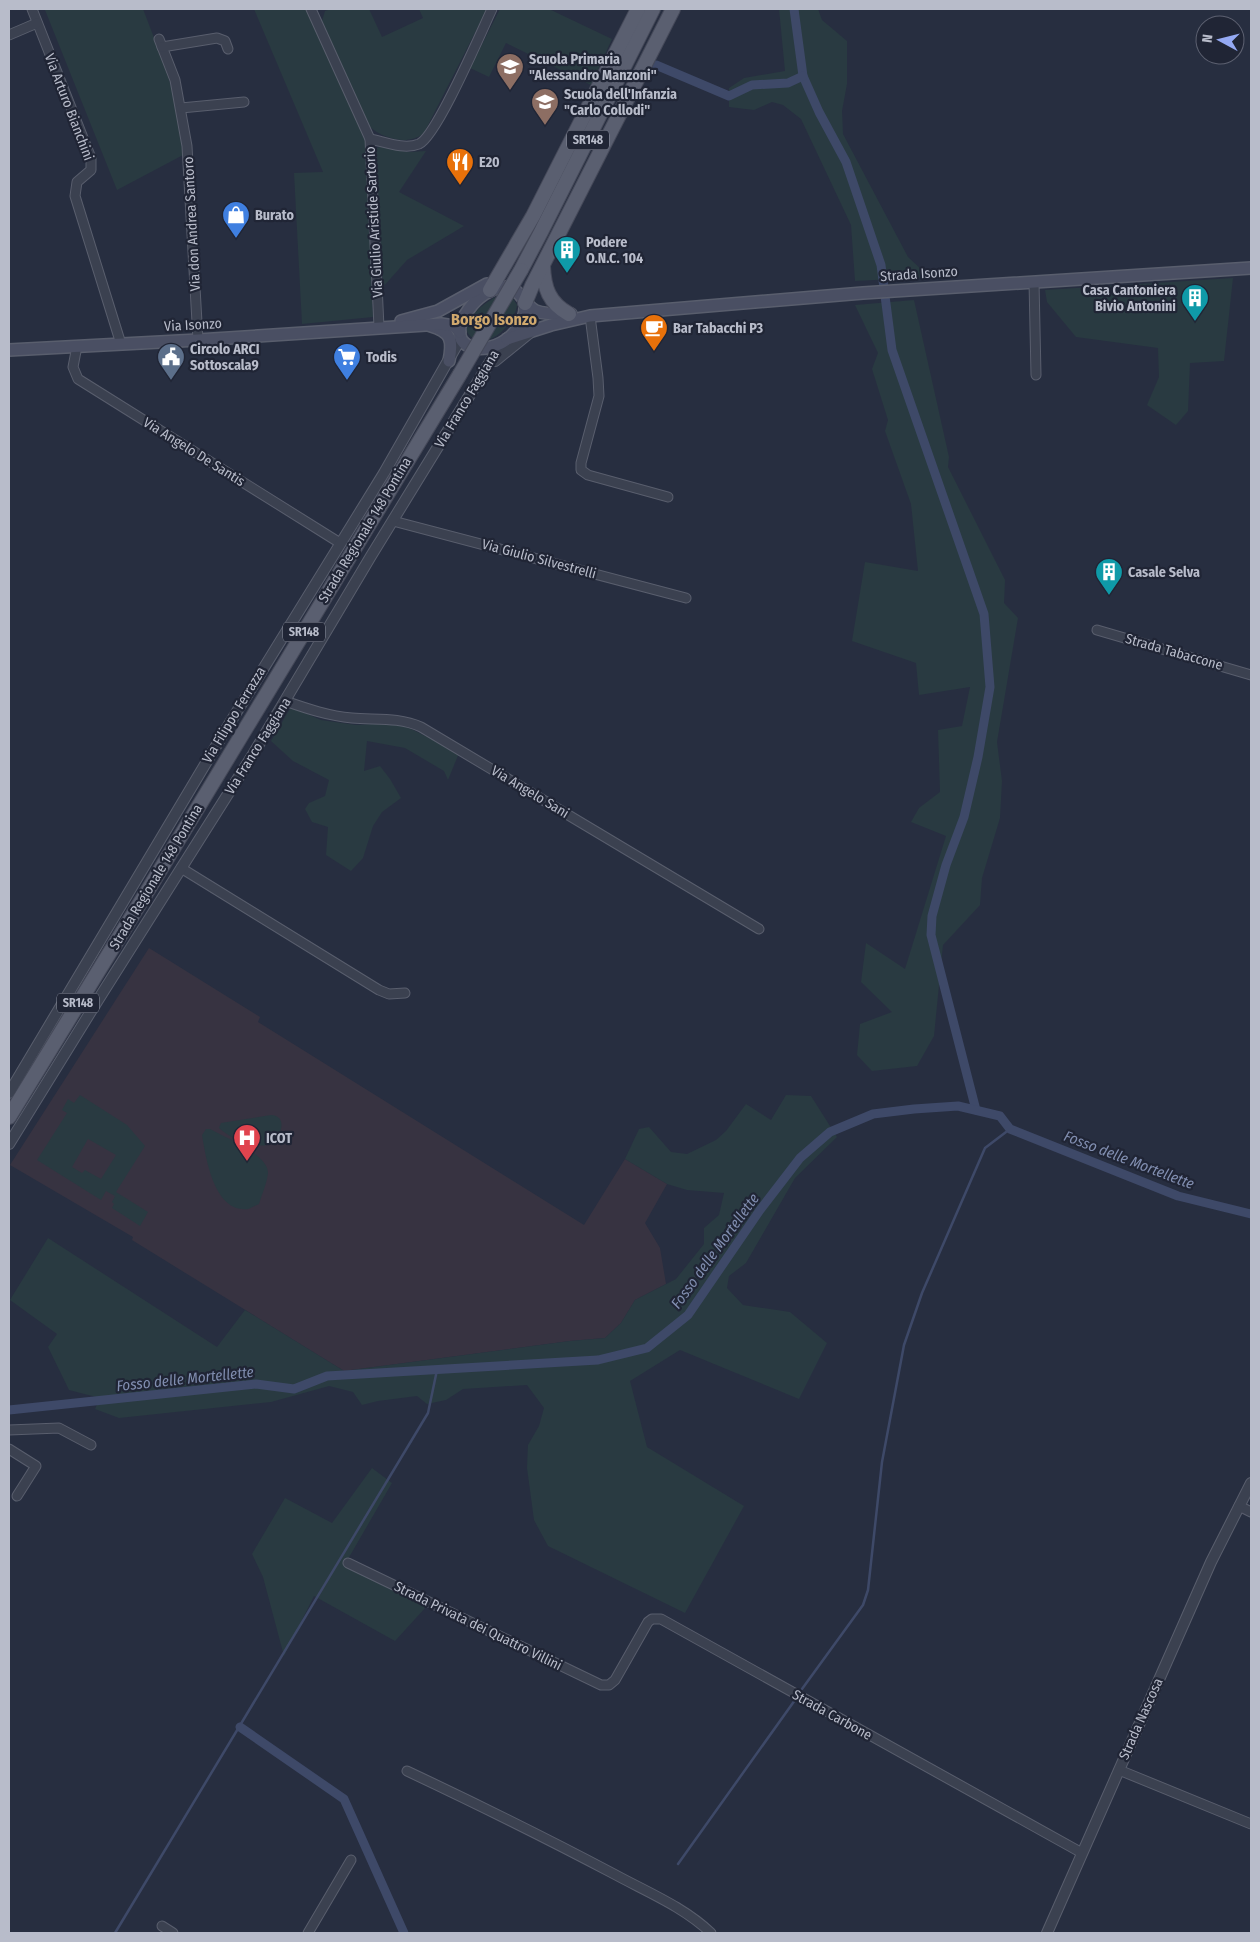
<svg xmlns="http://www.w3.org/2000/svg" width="1260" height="1942" viewBox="0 0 1260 1942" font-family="'Fira Sans Condensed',sans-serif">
<rect width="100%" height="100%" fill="#272e40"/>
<polygon fill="#373341" points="149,948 260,1017 258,1022 584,1225 625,1159 667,1184 645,1223 660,1248 666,1284 635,1300 621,1323 605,1338 570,1341 344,1371 132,1240 133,1237 10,1165"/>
<g fill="#293a41" fill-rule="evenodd">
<path d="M49,9H143C161,56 181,103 185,154L117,190L45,10Z"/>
<polygon points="254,9 308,9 361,123 366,142 373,317 302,324 294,173 323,172"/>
<path d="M331,9H369L382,37L423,18L419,9H487L424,133C409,146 384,139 370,127L322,21L325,11Z"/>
<polygon points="500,9 549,9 612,39 591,85 506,43 489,77 470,68"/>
<polygon points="779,9 818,9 822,20 847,41 847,84 842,111 843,134 908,257 922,270 934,277 855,281 851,225 801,119 783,105 772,102 754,110 729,107 729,88 744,78 785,71"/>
<polygon points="382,146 408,152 426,151 399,192 464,226 407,260 383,287 375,152 377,148"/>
<polygon points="1233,278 1224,361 1190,363 1188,411 1176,425 1147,405 1159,377 1158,348 1076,337 1047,302 1045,290"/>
<path d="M502,295L512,297L517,305C515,322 492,349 473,338C453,327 487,298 502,295Z"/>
<polygon points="914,300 949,457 948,467 1005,580 1004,603 1018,618 997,742 1002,781 1000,818 982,878 980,905 943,945 934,1036 917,1066 872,1071 857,1055 860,1024 892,1012 861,982 866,943 905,969 946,836 911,822 919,808 940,792 938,730 962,726 970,687 919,695 916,663 852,641 865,562 918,571 911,504 885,431 888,420 872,369 878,353 855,305"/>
<polygon points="291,707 321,720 356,725 391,723 409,728 459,753 448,780 444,771 405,748 367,741 364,771 380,766 390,779 401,798 382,812 373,826 363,858 351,871 326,855 328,827 312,822 305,809 309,803 325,796 329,780 293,761 271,741"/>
<path d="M80,1095L127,1125L145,1146L116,1192L148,1212L140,1226L112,1208L114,1204L112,1202L115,1196L106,1191L101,1200L37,1160L67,1113L62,1110L68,1099L74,1103ZM88,1139L116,1155L101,1179L85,1170L82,1173L72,1167Z"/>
<polygon points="786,1095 811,1096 837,1137 795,1178 746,1263 729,1276 727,1288 743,1305 790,1312 827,1343 799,1399 680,1350 630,1381 647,1447 744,1506 685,1613 548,1546 534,1520 527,1468 528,1445 539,1426 544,1408 527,1385 463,1389 446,1400 427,1404 417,1396 378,1401 362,1405 353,1392 329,1386 271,1402 119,1418 95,1409 100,1398 69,1390 48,1347 57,1334 10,1300 48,1238 217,1347 245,1310 344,1371 570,1341 605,1338 621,1323 635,1300 676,1279 704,1244 704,1228 719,1215 724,1193 687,1190 667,1184 625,1159 639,1129 649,1127 671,1152 687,1154 716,1140 726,1131 746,1104 771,1120"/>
<path d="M271,1115C290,1116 280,1142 267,1145C252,1148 230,1138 219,1128L221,1123Z"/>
<path d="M206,1129H210C226,1138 268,1154 268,1173C267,1183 262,1194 259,1204C256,1205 252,1208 248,1209C214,1213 206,1158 202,1135Z"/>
<polygon points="372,1468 392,1483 344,1566 426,1607 395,1641 314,1596 284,1656 263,1577 252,1554 285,1498 332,1523"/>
</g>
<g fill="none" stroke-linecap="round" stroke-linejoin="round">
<g stroke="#3e4968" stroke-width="2.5">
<polyline points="802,1689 863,1605 868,1590 882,1462 904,1345 922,1293 985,1148 1010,1129"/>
<polyline points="678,1864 795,1700"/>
<polyline points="115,1933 428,1413 437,1370"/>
</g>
<g stroke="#3e4968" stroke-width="9">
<polyline points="794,9 803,76 819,112 846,162 881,265 892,350 984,614 990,687 978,757 964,817 946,865 932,916 931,935 976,1110"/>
<polyline points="656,65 729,96 752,85 788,83 803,76"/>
<polyline points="9,1410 256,1384 294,1389 327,1376 598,1360 647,1348 688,1315 760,1210 800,1158 830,1132 873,1114 914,1109 958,1106 1000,1116 1010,1129 1178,1196 1251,1214"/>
<polyline points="240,1727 344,1799 404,1933"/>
</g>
<defs>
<g id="minor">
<polyline points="32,9 91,158 91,170 77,182 75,196 121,344"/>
<polyline points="311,9 370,139 379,327"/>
<polyline points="9,35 37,23"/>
<polyline points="159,39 175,80 187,146 198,340"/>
<polyline points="162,47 217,38 225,41 228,49"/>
<polyline points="181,108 244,102"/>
<path d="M370,139C385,142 404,150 419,144C437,136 481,32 492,9"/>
<polyline points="1034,282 1036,375"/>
<polyline points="590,316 598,378 599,396 581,463 581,470 588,475 668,497"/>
<polyline points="77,346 73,367 78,379 340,543"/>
<polyline points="393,521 686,598"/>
<polyline points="1097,630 1251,675"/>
<path d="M285,701C308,709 329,716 352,718C376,720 399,717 421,727L759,929"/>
<polyline points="181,868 379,990 389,994 405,993"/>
<polyline points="9,1430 59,1428 91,1445"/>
<polyline points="9,1449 36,1466 17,1496"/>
<polyline points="1239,1506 1251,1512"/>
<polyline points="348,1563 601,1685 609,1685 615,1680 648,1622 652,1619 661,1619 1082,1853"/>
<polyline points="1119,1770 1251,1824"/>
<path d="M407,1771C477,1804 546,1838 614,1874C647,1892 684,1907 711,1933"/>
<polyline points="162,1926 173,1933"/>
<polyline points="308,1933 351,1860"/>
</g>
<g id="tertiary">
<polyline points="495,361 532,331"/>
<polyline points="9,1093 228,726 384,473 461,338"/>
<polyline points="9,1144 98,1000 252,756 371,556 501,344"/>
<polyline points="1047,1933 1211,1562 1251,1483"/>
</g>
<g id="secondary">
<path d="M525,303C526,312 523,320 518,328C494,362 437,352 469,309C477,298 490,288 504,287C520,286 523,305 536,311C547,315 559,314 571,314"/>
<polyline points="401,321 438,311 487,284"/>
<path d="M431,326C452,332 453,341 449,361"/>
<polyline points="507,339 551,325 590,316 863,293 1251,268"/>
<polyline points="9,350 198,340 441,324 454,326 460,332"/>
</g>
<g id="primary">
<path d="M543,266C544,288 549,303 569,314"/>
<polyline points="521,270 541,232 653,9"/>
<polyline points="490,290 533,216 638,9"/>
<polyline points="525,303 532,286 673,9"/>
<polyline points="9,1117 148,890 460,374"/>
</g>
</defs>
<use href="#minor" stroke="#595e6d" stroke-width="11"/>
<use href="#tertiary" stroke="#595e6d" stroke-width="12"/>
<use href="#secondary" stroke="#595e6d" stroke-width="14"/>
<use href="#primary" stroke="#454959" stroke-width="16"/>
<use href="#minor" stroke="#3b4150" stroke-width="9"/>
<use href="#tertiary" stroke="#3b4150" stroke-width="10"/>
<use href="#secondary" stroke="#4a4f63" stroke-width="11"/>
<use href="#primary" stroke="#5a5f70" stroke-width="14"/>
<defs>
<polyline id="primary-bridge" points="460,374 521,270"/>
</defs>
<use href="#primary-bridge" stroke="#454959" stroke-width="16" stroke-linecap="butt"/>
<use href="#primary-bridge" stroke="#5a5f70" stroke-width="14"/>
</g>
<defs>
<symbol id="school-pin" viewBox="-11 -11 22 30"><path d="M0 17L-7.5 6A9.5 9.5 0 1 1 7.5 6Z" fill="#8d6e63" stroke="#202535"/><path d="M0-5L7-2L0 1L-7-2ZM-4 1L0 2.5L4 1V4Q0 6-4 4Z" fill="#fff"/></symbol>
<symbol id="restaurant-pin" viewBox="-11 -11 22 30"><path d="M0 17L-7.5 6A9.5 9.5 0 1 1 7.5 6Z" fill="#e8710a" stroke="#202535"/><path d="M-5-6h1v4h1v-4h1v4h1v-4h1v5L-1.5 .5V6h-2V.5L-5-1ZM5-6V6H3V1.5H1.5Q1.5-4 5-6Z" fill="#fff"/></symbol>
<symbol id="shop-pin" viewBox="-11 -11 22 30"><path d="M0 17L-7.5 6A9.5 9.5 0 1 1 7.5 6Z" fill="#3f7fe0" stroke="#202535"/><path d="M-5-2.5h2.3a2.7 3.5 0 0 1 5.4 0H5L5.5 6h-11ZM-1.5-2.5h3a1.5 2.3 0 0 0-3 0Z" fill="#fff"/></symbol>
<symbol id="building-pin" viewBox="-11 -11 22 30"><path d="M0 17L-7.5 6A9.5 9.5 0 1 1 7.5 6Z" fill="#0f9aa8" stroke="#202535"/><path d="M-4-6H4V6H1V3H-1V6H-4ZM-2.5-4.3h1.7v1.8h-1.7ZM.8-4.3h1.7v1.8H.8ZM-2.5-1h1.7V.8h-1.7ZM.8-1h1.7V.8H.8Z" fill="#fff"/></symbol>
<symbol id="cafe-pin" viewBox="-11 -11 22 30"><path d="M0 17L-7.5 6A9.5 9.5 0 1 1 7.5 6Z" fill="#e8710a" stroke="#202535"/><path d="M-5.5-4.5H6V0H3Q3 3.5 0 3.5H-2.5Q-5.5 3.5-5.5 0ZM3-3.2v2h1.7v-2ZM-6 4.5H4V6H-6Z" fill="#fff"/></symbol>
<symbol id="civic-pin" viewBox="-11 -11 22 30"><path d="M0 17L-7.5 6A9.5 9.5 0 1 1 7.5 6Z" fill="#5c6f8a" stroke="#202535"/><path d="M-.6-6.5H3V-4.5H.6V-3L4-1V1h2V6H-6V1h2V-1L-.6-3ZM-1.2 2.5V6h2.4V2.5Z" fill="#fff"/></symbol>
<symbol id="supermarket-pin" viewBox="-11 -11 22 30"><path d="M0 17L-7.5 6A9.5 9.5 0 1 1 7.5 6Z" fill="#3f7fe0" stroke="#202535"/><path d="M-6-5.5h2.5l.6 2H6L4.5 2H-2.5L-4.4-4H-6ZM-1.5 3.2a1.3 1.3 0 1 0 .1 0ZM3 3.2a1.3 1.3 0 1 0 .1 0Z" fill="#fff"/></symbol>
<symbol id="hospital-pin" viewBox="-11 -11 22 30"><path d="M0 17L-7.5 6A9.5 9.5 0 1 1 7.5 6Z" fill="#e0444e" stroke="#202535"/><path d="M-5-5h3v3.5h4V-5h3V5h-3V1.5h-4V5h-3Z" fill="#fff"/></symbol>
</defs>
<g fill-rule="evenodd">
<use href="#school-pin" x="494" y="51" width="32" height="43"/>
<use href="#school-pin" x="529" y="86" width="32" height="43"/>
<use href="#restaurant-pin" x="444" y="146" width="32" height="43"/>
<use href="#shop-pin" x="220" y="199" width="32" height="43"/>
<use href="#building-pin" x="551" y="234" width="32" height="43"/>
<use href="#building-pin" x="1179" y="282" width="32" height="43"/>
<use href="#cafe-pin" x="638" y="312" width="32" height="43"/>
<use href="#civic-pin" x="155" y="341" width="32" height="43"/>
<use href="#supermarket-pin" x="331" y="341" width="32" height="43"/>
<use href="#building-pin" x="1093" y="556" width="32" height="43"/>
<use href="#hospital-pin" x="231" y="1122" width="32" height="43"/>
</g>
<g text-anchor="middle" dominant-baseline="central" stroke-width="4.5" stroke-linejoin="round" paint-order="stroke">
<g fill="#202535" stroke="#8a8f9d" stroke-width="1">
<rect x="567" y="130.5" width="42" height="19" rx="4"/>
<rect x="283" y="622.5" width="42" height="19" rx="4"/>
<rect x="57" y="993.5" width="42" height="19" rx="4"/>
</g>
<g font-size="12" font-weight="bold" fill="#b8bcca">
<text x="588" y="140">SR148</text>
<text x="304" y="632">SR148</text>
<text x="78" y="1003">SR148</text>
</g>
<g font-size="14" font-weight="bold" fill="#b8bcca" stroke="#202535" text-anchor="start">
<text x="529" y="59">Scuola Primaria<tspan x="529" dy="16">"Alessandro Manzoni"</tspan></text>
<text x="564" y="94">Scuola dell'Infanzia<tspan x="564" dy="16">"Carlo Collodi"</tspan></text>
<text x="479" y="162">E20</text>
<text x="255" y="215">Burato</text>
<text x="586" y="242">Podere<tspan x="586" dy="16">O.N.C. 104</tspan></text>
<text x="1176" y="290" text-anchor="end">Casa Cantoniera<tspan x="1176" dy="16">Bivio Antonini</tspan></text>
<text x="673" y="328">Bar Tabacchi P3</text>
<text x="190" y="349">Circolo ARCI<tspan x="190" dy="16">Sottoscala9</tspan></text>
<text x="366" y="357">Todis</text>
<text x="1128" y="572">Casale Selva</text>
<text x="266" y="1138">ICOT</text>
</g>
<g font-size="14" fill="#b8bcca" stroke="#202535">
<text transform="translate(69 107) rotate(69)">Via Arturo Bianchini</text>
<text transform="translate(374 222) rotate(-93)">Via Giulio Aristide Sartorio</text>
<text transform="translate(192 224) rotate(-93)">Via don Andrea Santoro</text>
<text transform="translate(919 274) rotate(-4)">Strada Isonzo</text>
<text transform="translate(193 325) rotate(-3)">Via Isonzo</text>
<text transform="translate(467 399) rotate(-59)">Via Franco Faggiana</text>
<text transform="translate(194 452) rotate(32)">Via Angelo De Santis</text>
<text transform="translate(365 530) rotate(-59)">Strada Regionale 148 Pontina</text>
<text transform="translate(539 559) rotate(15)">Via Giulio Silvestrelli</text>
<text transform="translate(1174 652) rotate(16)">Strada Tabaccone</text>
<text transform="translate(234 715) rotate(-59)">Via Filippo Ferrazza</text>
<text transform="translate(258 746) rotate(-58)">Via Franco Faggiana</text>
<text transform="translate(530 792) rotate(31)">Via Angelo Sani</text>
<text transform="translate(156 877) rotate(-59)">Strada Regionale 148 Pontina</text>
<text transform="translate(478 1626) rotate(26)">Strada Privata dei Quattro Villini</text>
<text transform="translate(832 1715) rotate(29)">Strada Carbone</text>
<text transform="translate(1141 1719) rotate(-66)">Strada Nascosa</text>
</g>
<g font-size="15" font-style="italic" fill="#818eb0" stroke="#202535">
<text transform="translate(1129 1160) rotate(21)">Fosso delle Mortellette</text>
<text transform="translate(715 1251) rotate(-54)">Fosso delle Mortellette</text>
<text transform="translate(185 1379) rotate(-6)">Fosso delle Mortellette</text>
</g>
<g font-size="16" font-weight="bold" fill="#d1a96d" stroke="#202535">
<text x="494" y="319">Borgo Isonzo</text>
</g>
</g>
<rect width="1260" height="1942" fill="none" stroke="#b8bcca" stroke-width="20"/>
<g transform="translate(1220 40) rotate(277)"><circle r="24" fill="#202535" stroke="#5d6171"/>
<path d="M0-4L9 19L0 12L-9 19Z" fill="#94a9f3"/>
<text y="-8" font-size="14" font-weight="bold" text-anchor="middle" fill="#b8bcca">N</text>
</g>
</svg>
